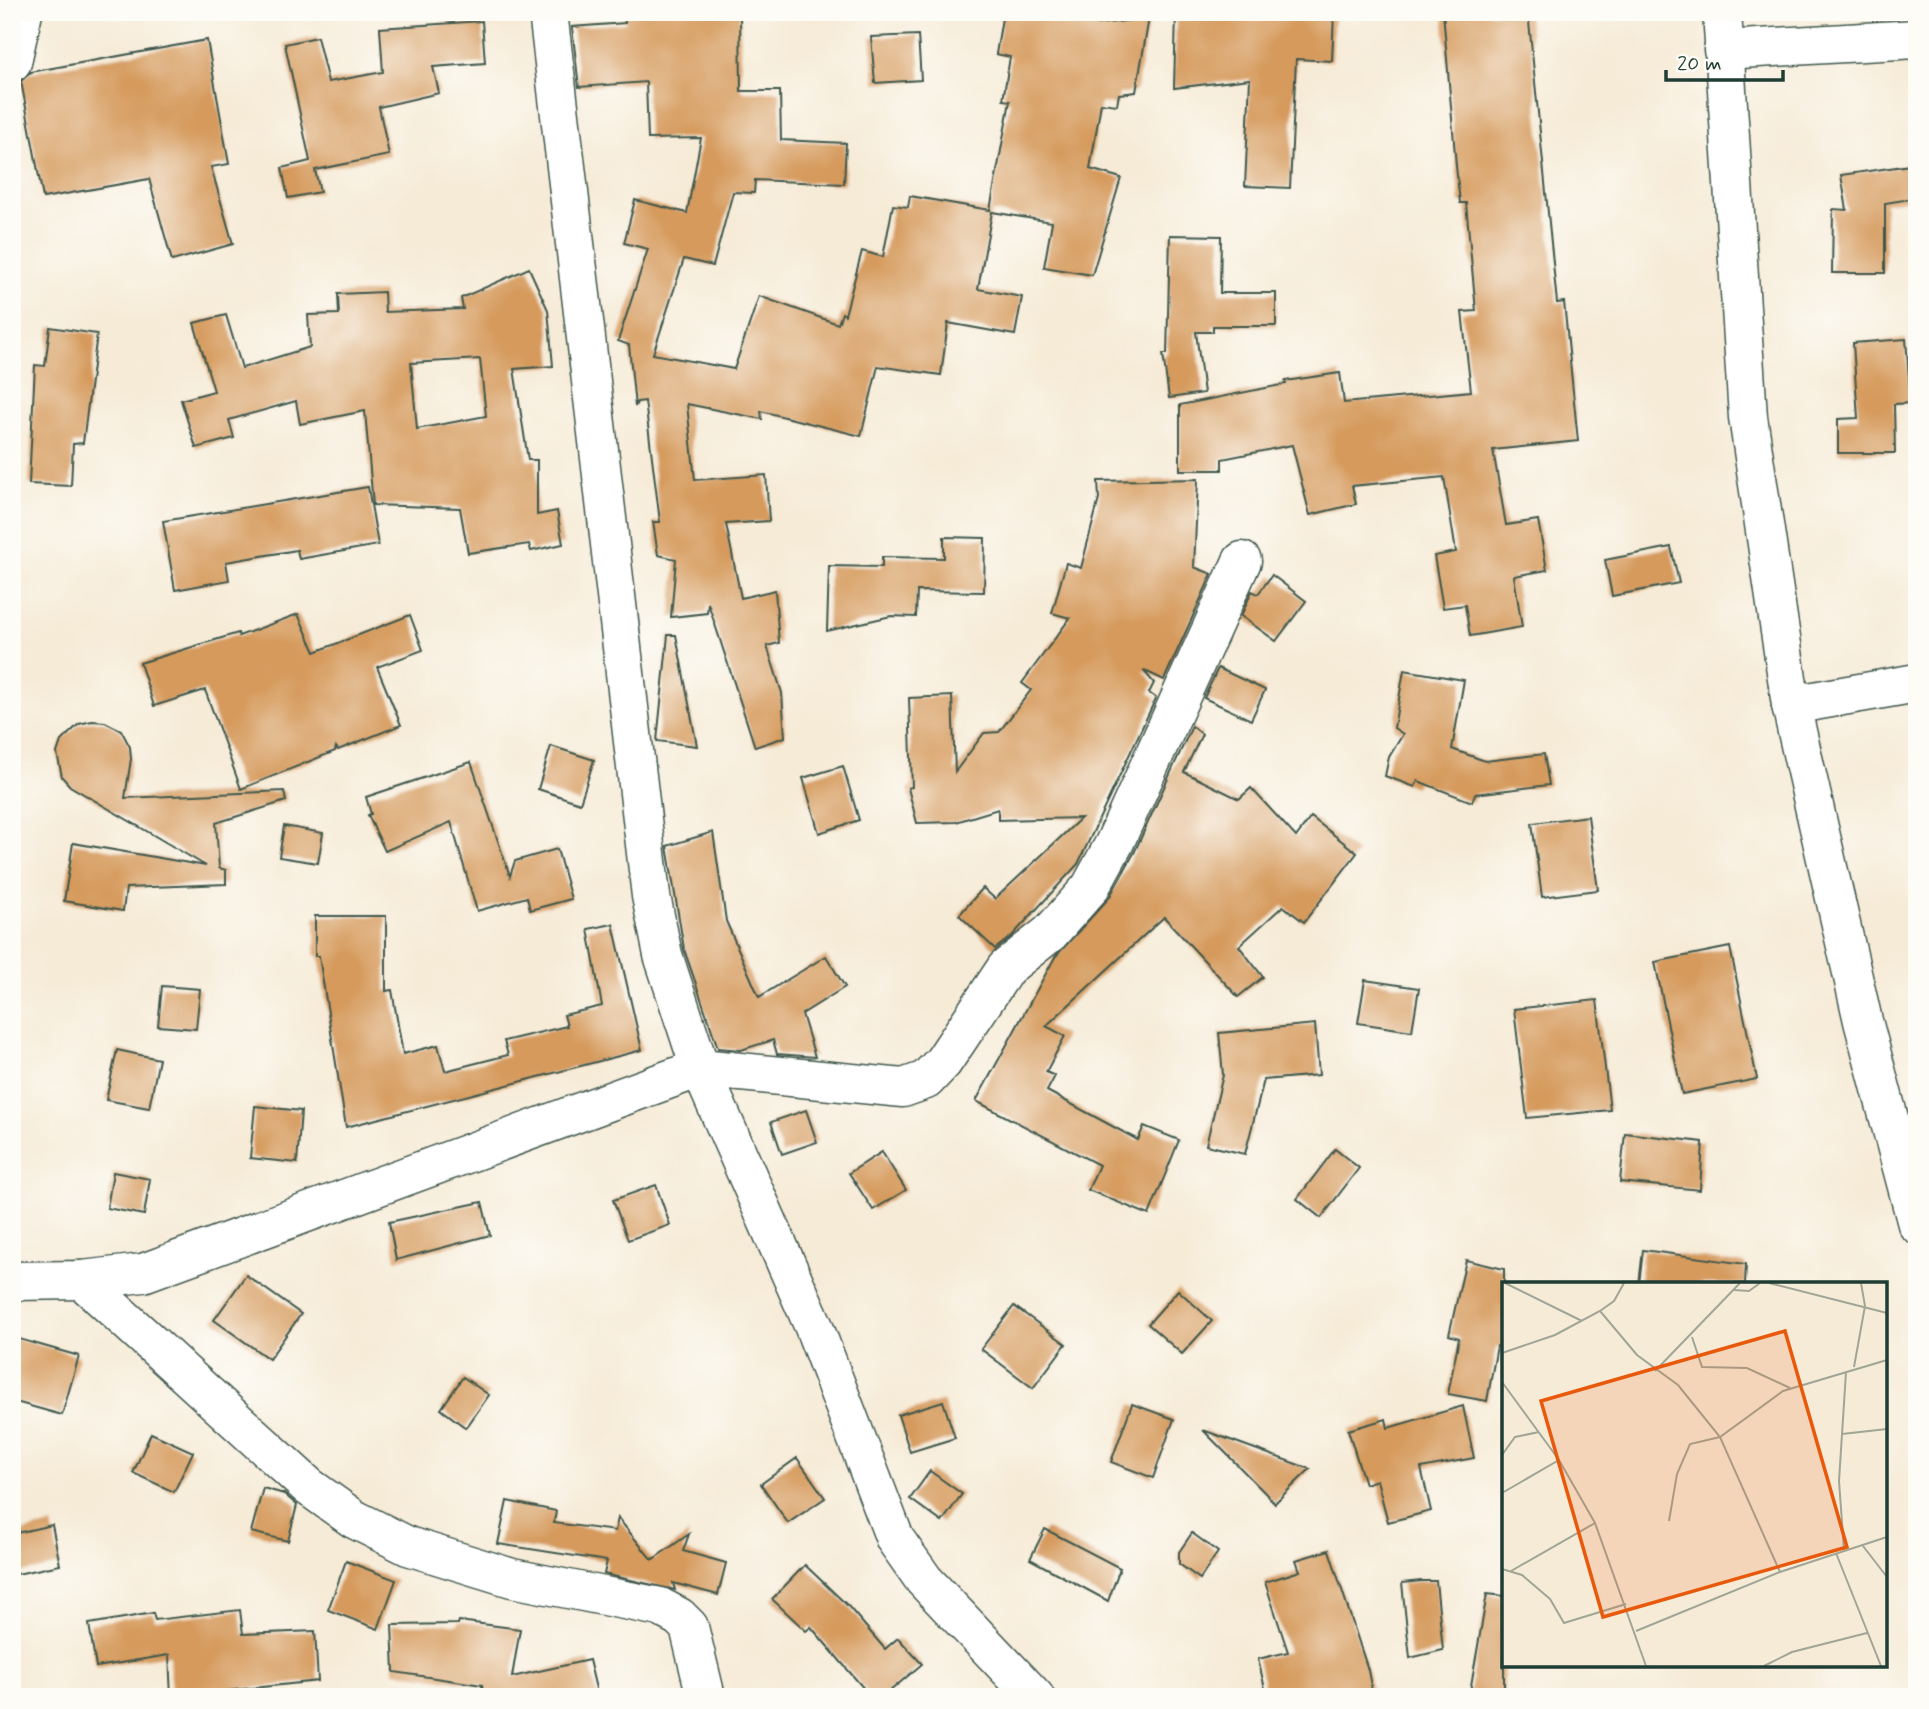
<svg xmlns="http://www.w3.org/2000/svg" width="1929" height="1709" viewBox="0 0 1929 1709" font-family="Mynerve,sans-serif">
<rect width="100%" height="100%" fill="#fdfcf7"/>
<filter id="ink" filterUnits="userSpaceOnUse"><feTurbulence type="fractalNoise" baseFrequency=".0143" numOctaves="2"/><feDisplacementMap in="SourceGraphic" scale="14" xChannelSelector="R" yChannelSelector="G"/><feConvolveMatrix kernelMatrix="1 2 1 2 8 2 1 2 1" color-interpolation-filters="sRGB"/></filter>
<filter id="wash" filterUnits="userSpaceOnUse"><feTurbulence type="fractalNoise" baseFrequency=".00686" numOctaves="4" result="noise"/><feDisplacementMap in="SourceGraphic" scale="28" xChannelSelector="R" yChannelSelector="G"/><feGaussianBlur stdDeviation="1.57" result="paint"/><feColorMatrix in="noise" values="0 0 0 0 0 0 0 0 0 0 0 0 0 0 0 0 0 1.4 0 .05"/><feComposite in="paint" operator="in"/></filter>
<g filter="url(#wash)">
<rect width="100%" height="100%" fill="#f6ebd7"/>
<g id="blocks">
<g fill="#d59a5b" fill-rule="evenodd">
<polygon points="624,12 740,12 741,91 780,91 781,140 846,143 844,184 755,180 754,193 733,192 713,266 684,259 653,354 734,369 759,296 838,324 842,313 845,315 862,251 883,257 893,205 908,207 910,196 990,210 1010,101 1003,100 1010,57 996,54 1003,12 1100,12 1098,24 1149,18 1136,92 1119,94 1117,105 1101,103 1090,169 1121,178 1092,275 1044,267 1052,222 992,212 978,289 1022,297 1015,335 948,323 941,375 878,366 861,436 761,411 762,419 687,404 695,480 766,475 769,521 726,524 741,598 775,590 779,643 767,646 782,693 785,737 755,747 708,603 707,613 671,617 676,559 658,555 653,522 660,522 645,401 637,402 635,407 629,345 618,341 648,249 624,243 635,200 687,213 701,138 648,139 646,82 579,87 572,27 625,23"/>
<polygon points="1194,12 1334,12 1332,61 1296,59 1290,188 1245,186 1250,79 1174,88 1176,14"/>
<polygon points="1443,12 1528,12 1557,303 1564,302 1578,441 1493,450 1506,525 1538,520 1547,570 1514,576 1522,627 1470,636 1465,605 1443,608 1434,556 1456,552 1444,477 1352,486 1356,504 1310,515 1292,445 1222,459 1222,470 1180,470 1180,405 1286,384 1285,381 1340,373 1344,403 1471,391 1462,312 1476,311 1466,203 1460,203 1456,166"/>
<polygon points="482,21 485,63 433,67 439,93 379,107 389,155 315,170 320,192 288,198 282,168 310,161 285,44 317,37 328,82 383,72 380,28"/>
<polygon points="918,35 921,80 875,83 871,37"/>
<polygon points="207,40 229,164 211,167 233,244 172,261 149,179 43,198 21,81 31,72"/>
<polygon points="1917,164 1917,198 1885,203 1885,273 1832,273 1833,209 1847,210 1841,175"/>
<polygon points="1170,235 1221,236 1220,293 1276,293 1276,326 1213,326 1213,332 1196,332 1204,393 1169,398 1163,354 1167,354"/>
<path d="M529,268L548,310L553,366L514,369L528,460H537V515L557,511L563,544L531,551L529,544L468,553L460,508L373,505L365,411L300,424L296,401L229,420L234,438L196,448L181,400L214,391L194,323L226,315L242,368L310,347L308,315L339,314L338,294L384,292L385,312L463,309L461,298ZM480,359L486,416L417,429L411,363Z"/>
<polygon points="50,327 97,334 83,443 73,444 71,486 29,484 35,365 45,366"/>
<polygon points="1906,339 1911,403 1894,404 1895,453 1838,453 1838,419 1858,418 1853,343"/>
<polygon points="1198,479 1194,567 1212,574 1164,680 1143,670 1154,683 1149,693 1156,698 1078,864 1012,936 995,949 959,915 983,888 995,899 1081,818 998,820 998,809 956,822 917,823 908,788 912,787 909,698 952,696 955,772 984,733 999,732 1031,690 1022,683 1070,618 1052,613 1066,563 1081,568 1099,499 1098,481"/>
<polygon points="368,487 378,545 299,559 297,550 226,562 229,580 175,590 163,521"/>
<polygon points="944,537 985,538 984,592 917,591 916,617 891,616 827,631 829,566 882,567 882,557 944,558"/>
<polygon points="1671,547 1679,583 1612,596 1605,560"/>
<polygon points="1272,575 1306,601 1276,641 1241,616 1252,591 1258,594"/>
<polygon points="298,614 315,652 410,615 423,650 377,667 401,725 338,750 336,747 335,751 241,789 205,690 154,706 140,663 238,633 239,636"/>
<polygon points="668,635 676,635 697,746 657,741"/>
<polygon points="1218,668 1265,690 1251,720 1204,698"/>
<polygon points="1404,670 1464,680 1452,749 1485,761 1544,754 1549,785 1475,794 1472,802 1418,781 1415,787 1385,776 1389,757 1403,734 1394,728"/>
<polygon points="92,721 105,722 121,730 130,747 131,759 125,798 284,791 286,801 216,823 219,868 226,870 226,884 126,888 123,911 64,901 73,843 206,866 70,786 62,777 57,753 61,741 79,724"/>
<polygon points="1192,726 1202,734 1184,772 1239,799 1251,788 1296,837 1311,817 1357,853 1304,922 1283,906 1239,946 1263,977 1238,997 1164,917 1046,1026 1065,1036 1046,1072 1055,1076 1047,1091 1138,1140 1144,1126 1179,1140 1149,1215 1088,1190 1099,1165 976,1101 1055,957 1109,898 1134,853"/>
<polygon points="551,746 594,760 580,803 538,789"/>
<polygon points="471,762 510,876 515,861 557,849 571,899 530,910 527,897 477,911 451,822 385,851 368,815 371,814 366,797"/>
<polygon points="843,766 859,820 819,833 803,778"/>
<polygon points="1588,816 1598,890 1542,897 1532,823"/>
<polygon points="284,826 323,833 318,863 279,857"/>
<polygon points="713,832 726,921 759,997 826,956 845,987 802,1014 815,1057 777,1054 773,1040 741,1050 718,1048 684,949 667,846"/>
<polygon points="315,916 386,916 386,991 392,990 403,1054 438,1045 445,1071 508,1055 504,1041 567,1026 564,1015 602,1006 588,929 613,924 642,1050 346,1127 319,956 315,956"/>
<polygon points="1730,947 1757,1079 1682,1094 1655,962"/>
<polygon points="1365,980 1419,988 1412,1031 1358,1023"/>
<polygon points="162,986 200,989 196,1029 158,1026"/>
<polygon points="1597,1000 1610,1110 1527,1118 1514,1009"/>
<polygon points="1315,1024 1319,1075 1264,1080 1245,1154 1206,1145 1223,1075 1219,1033"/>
<polygon points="117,1050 159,1059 149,1108 106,1100"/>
<polygon points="255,1106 301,1111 297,1163 250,1158"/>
<polygon points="806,1110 817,1142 782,1154 771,1122"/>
<polygon points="1625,1133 1703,1142 1700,1190 1620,1182"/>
<polygon points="1335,1149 1359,1168 1321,1218 1297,1199"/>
<polygon points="882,1152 906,1190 873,1210 849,1173"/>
<polygon points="113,1172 150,1179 144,1215 107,1208"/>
<polygon points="656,1185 670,1225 628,1240 613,1200"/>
<polygon points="482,1202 490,1235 396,1260 389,1222"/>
<polygon points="1643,1250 1746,1264 1745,1284 1639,1284"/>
<polygon points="1466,1260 1504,1269 1504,1348 1497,1346 1487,1401 1448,1394 1459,1338 1449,1335"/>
<polygon points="246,1275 301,1314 269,1359 214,1320"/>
<polygon points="1178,1290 1212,1321 1182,1354 1148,1324"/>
<polygon points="1014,1306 1066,1344 1033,1388 981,1349"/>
<polygon points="12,1337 79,1356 62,1415 12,1401"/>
<polygon points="463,1377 489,1395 466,1428 441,1409"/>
<polygon points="943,1401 955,1438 910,1452 898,1415"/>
<polygon points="1132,1404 1174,1419 1153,1478 1111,1462"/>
<polygon points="1463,1406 1474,1458 1421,1468 1431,1511 1388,1522 1377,1480 1365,1484 1348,1430 1386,1419 1388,1428"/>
<polygon points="1203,1430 1310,1469 1275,1503"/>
<polygon points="151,1433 193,1452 174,1492 133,1473"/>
<polygon points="797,1458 825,1498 788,1523 761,1484"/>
<polygon points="930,1471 962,1494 942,1522 910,1499"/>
<polygon points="263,1488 284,1494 297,1505 288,1541 251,1532"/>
<polygon points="507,1501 556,1511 554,1523 615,1531 618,1518 652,1560 689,1534 683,1551 726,1563 718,1595 673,1583 675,1590 604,1574 607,1561 498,1544"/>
<polygon points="52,1525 60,1565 12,1575 12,1534"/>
<polygon points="1045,1529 1120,1568 1108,1601 1030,1559"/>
<polygon points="1192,1533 1218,1552 1200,1579 1179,1564 1179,1552"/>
<polygon points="1329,1550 1368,1670 1373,1697 1267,1697 1258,1659 1288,1652 1265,1582 1300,1571 1296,1560"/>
<polygon points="346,1561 396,1580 378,1629 328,1610"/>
<polygon points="805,1565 848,1606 885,1649 898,1638 922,1664 883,1697 871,1697 811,1627 806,1631 772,1599"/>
<polygon points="1422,1581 1436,1581 1443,1650 1410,1658 1402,1583"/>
<polygon points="1487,1594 1504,1596 1504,1697 1469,1697"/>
<polygon points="240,1610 243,1634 315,1631 318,1681 171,1697 169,1655 96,1667 89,1624 153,1613 155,1620"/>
<polygon points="459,1621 520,1629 512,1677 589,1660 598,1697 484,1697 482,1685 394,1672 392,1625 458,1624"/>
</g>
</g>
</g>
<g filter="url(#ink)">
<use href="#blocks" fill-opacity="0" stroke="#3f574c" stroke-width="2"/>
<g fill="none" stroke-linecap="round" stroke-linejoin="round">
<defs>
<g id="street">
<polyline points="548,12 651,896 663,955 700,1068 814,1327 895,1539 924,1580 1035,1697"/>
<polyline points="1723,50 1917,39"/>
<polyline points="12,62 23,12"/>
<polyline points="1791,705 1917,683"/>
<polyline points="82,1280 309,1487 354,1519 408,1546 512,1578 660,1607 679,1617 689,1627 706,1697"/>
<polyline points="12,1281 82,1280 143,1273 700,1068 903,1088 926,1080 943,1062 1006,968 1050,933 1090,888 1114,844 1242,561"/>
</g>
<polyline id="highway" points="1722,12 1748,417 1791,705 1863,1021 1917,1224"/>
</defs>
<use href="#street" stroke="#3f574c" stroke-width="41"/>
<use href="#highway" stroke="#3f574c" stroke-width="41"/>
<use href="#street" stroke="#fff" stroke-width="38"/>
<use href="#highway" stroke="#fff" stroke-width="38"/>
</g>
</g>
<g transform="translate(1502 1282)">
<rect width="385" height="385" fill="#f6ebd7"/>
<path fill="none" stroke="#a0a596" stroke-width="2" d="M3,1L80,39M267,1L385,31M232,8L247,9L258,1M98,29L135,73L176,103L218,155L278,290M190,55L200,85L245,86L288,106M0,71L53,53L98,29L112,19L122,1M352,85L363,24L359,1M153,89L238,1M0,100L57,178L93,241L144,384M340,152L385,147M0,173L13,155L37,150M0,211L57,178M167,239L175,192L188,162L218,155L281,109L385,78M361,264L385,295M342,268L337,199L344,90M334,271L379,384M0,287L20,293L48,317L62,341L124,322M9,289L93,241M134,349L278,290L385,255M262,384L290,370L365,351"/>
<path fill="#e8590c" fill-opacity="0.15" stroke="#e8590c" stroke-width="3.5" d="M283,49L345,265L101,335L39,119Z"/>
<rect width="385" height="385" fill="none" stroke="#1f3d34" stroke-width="3.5"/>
</g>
<rect width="1929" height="1709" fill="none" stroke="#fdfcf7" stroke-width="42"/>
<path d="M1666 70v10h117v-10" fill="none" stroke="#1f3d34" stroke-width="3.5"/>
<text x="1677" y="70" font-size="21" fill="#1f3d34" stroke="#fdfcf7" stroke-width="5" paint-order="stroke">20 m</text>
</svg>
